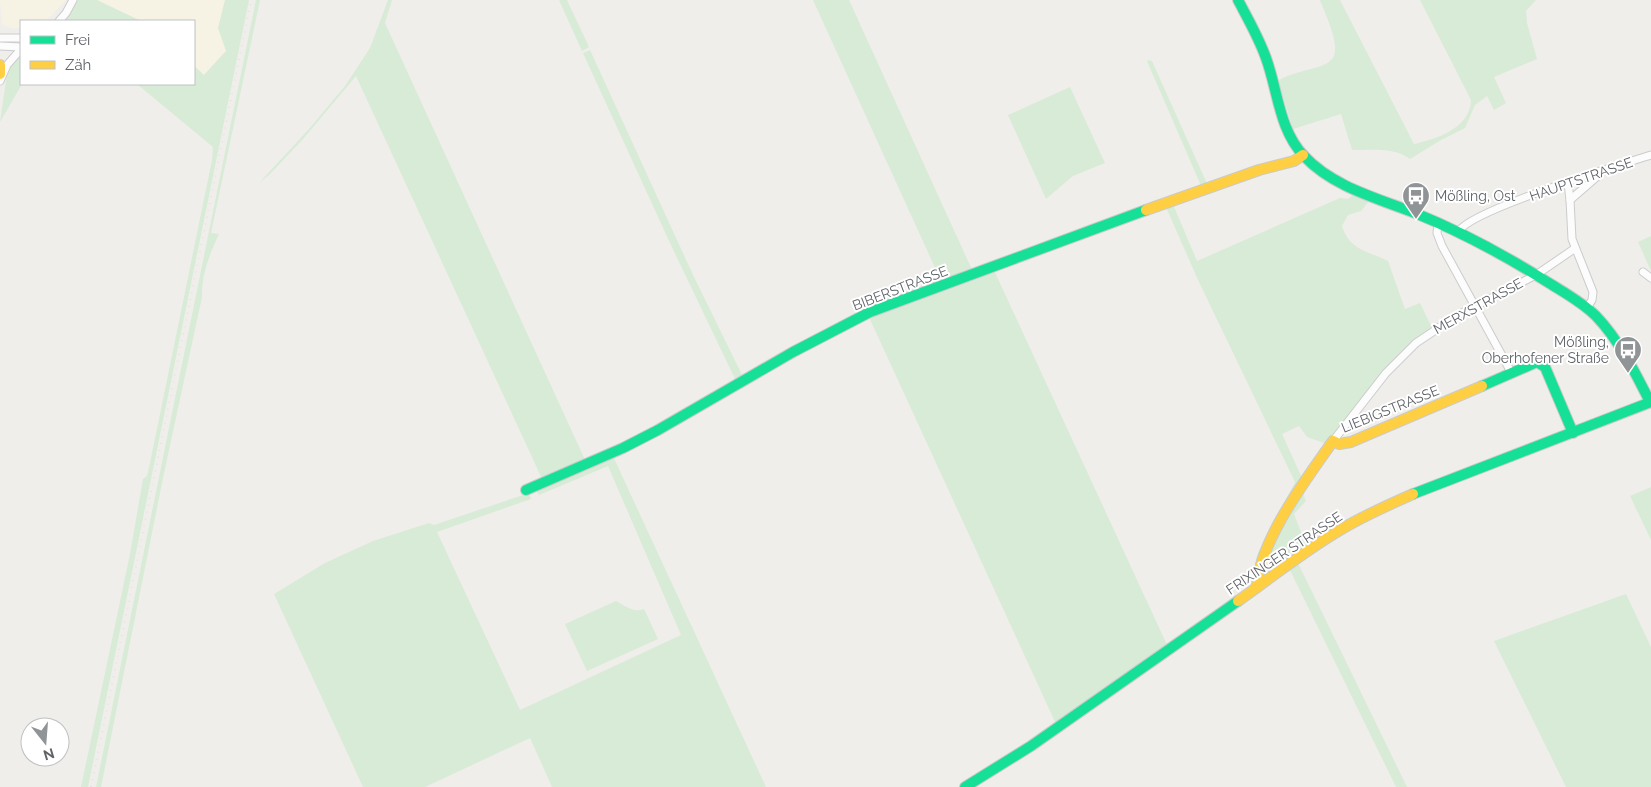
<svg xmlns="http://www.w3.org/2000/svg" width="1651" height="787" viewBox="0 0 1651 787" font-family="Raleway,sans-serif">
<rect width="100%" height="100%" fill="#efeeea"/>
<g fill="#f7f3e4">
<polygon points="0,0 66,0 46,21 21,21 21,28 11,28 2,24"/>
<polygon points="97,0 225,0 219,28 226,51 204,75 194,66 194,21 141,21"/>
</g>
<g fill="#d8ebd6">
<polygon points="78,0 97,0 141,21 65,21"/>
<polygon points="225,0 249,0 88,787 81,787 130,554 143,479 147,476 150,463 212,160 213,147 137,84 194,84 194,66 204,75 226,51 218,28"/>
<path d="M256,0H260L211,233L219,234C210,253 201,276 202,297L163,478L101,787H96Z"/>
<polygon points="388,0 392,0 385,23 586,462 543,481 356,76 303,139 270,174 259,183 309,129 345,86 370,48"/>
<polygon points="559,0 567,0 589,47 582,51"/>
<polygon points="813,0 849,0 973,272 942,283"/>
<path d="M1320,0H1340L1414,144C1436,139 1470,129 1471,100L1420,0H1536L1526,11L1527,23L1537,59L1494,77L1506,103L1494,110L1487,96L1475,105L1465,128L1441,140L1410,159C1395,147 1371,150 1352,150L1341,114L1293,129L1278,81C1286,75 1297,73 1307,70C1314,68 1326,66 1332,59C1342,47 1325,14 1320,0Z"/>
<polygon points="590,50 693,275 744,379 737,383 670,243 583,53"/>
<polygon points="21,53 22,84 0,122 7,74 10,64"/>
<polygon points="1148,60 1152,61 1208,186 1202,188 1147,61"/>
<polygon points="1070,87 1105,163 1073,176 1046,199 1008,115"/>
<path d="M1354,194L1369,201L1361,211L1348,215L1342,226C1349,250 1368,251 1388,261L1405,309L1420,303L1432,328L1400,353L1327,444L1307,437L1299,426L1282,434L1302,478L1255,568L1257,555L1295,482L1198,280L1165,205L1172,202L1197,261L1340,198L1348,199Z"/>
<polygon points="1651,236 1651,271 1638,242"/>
<polygon points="993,268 1168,647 1056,724 868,315"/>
<polygon points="612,454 766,787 552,787 530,738 425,787 363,787 274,594 325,563 373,541 429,523 434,525 529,493 531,499 437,532 520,710 681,635 608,466 539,495 536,490"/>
<polygon points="1651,487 1651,540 1630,496"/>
<polygon points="1301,489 1306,501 1294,514 1306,545 1265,577 1261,572"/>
<polygon points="1297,561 1407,787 1396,787 1289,568"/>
<polygon points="1626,594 1651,647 1651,787 1566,787 1494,641"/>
<path d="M616,601C625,606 633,613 644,609L658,639L587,671L565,624Z"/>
</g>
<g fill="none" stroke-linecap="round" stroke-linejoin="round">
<defs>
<g id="street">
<polyline points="59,21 66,13 73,0"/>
<polyline points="0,38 21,38"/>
<polyline points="0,46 21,47"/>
<polyline points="0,81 7,65 21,49"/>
<polyline points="1568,183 1570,200 1572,239 1593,292 1592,300 1587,308"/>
<polyline points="1570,200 1600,174"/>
<polyline points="1438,222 1437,233 1442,246 1511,372"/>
<path d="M1459,231C1472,210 1619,165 1651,155"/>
<polyline points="1643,272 1651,278"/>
<polyline points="1333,441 1386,373 1416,343 1458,315 1536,275 1574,249"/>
</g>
<g id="fast">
<path d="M1238,0C1248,19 1259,38 1266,58C1278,91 1279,130 1304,156C1333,187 1377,198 1415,213C1462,232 1506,256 1549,283C1565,293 1582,302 1596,316C1619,340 1635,372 1650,402"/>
<polyline points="1482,386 1537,362 1545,367 1573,433"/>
<polyline points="526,490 623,448 658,430 793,352 870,312 1146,210"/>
<polyline points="1413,494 1651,402"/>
<polyline points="965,787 1031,746 1238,601"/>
</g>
<g id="slow">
<polyline points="0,65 0,74"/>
<polyline points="1146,210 1259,170 1294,161 1303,155"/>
<path d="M1257,587C1259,541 1307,478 1333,441L1339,444L1351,442L1482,386"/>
<path d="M1238,601C1272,577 1304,551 1340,530C1363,516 1388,505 1413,494"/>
</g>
</defs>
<use href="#street" stroke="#cbcccc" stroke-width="9"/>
<use href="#fast" stroke="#cacacb" stroke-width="12"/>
<use href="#slow" stroke="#cacacb" stroke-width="12"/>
<use href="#street" stroke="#fdfcfc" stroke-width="7"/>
<use href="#fast" stroke="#16e098" stroke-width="10"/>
<use href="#slow" stroke="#ffcf43" stroke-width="10"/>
<polyline stroke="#e4e4e4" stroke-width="2" stroke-dasharray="1 6" stroke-linecap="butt" points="91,787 251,0"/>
</g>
<defs>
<symbol id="bus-pin" viewBox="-11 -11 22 30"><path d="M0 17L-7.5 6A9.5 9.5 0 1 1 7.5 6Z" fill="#919496" stroke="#fff"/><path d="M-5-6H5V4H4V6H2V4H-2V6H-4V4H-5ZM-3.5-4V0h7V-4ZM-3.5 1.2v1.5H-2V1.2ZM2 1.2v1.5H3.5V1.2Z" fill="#fff"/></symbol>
</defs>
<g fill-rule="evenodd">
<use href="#bus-pin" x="1400" y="180" width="32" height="43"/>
<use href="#bus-pin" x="1612" y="334" width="32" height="43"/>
</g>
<g text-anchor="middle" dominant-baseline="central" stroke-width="4" stroke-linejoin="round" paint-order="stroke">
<g font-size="14" fill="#5f6368" stroke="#fff">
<text transform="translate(1581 179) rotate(-19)">HAUPTSTRASSE</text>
<text transform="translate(900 288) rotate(-21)">BIBERSTRASSE</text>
<text transform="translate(1478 306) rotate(-29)">MERXSTRASSE</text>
<text transform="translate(1390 409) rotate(-22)">LIEBIGSTRASSE</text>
<text transform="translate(1284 553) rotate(-34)">FRIXINGER STRASSE</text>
</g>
<g font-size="14" fill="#5f6368" stroke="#fff" text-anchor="start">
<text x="1435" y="196">Mößling, Ost</text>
<text x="1609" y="342" text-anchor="end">Mößling,<tspan x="1609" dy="16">Oberhofener Straße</tspan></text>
</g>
</g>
<rect x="20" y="20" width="175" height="65" fill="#ffffff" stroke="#bfc1c3"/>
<rect x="30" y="36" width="25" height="8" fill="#16e098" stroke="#bfc1c3"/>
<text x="65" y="45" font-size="15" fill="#5f6368">Frei</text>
<rect x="30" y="61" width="25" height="8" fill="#ffcf43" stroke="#bfc1c3"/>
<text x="65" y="70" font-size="15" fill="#5f6368">Zäh</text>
<g transform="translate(45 742) rotate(163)"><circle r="24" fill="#ffffff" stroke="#bfc1c3"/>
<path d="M0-4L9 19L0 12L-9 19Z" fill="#919496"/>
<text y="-8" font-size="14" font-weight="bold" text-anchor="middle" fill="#5f6368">N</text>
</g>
</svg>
